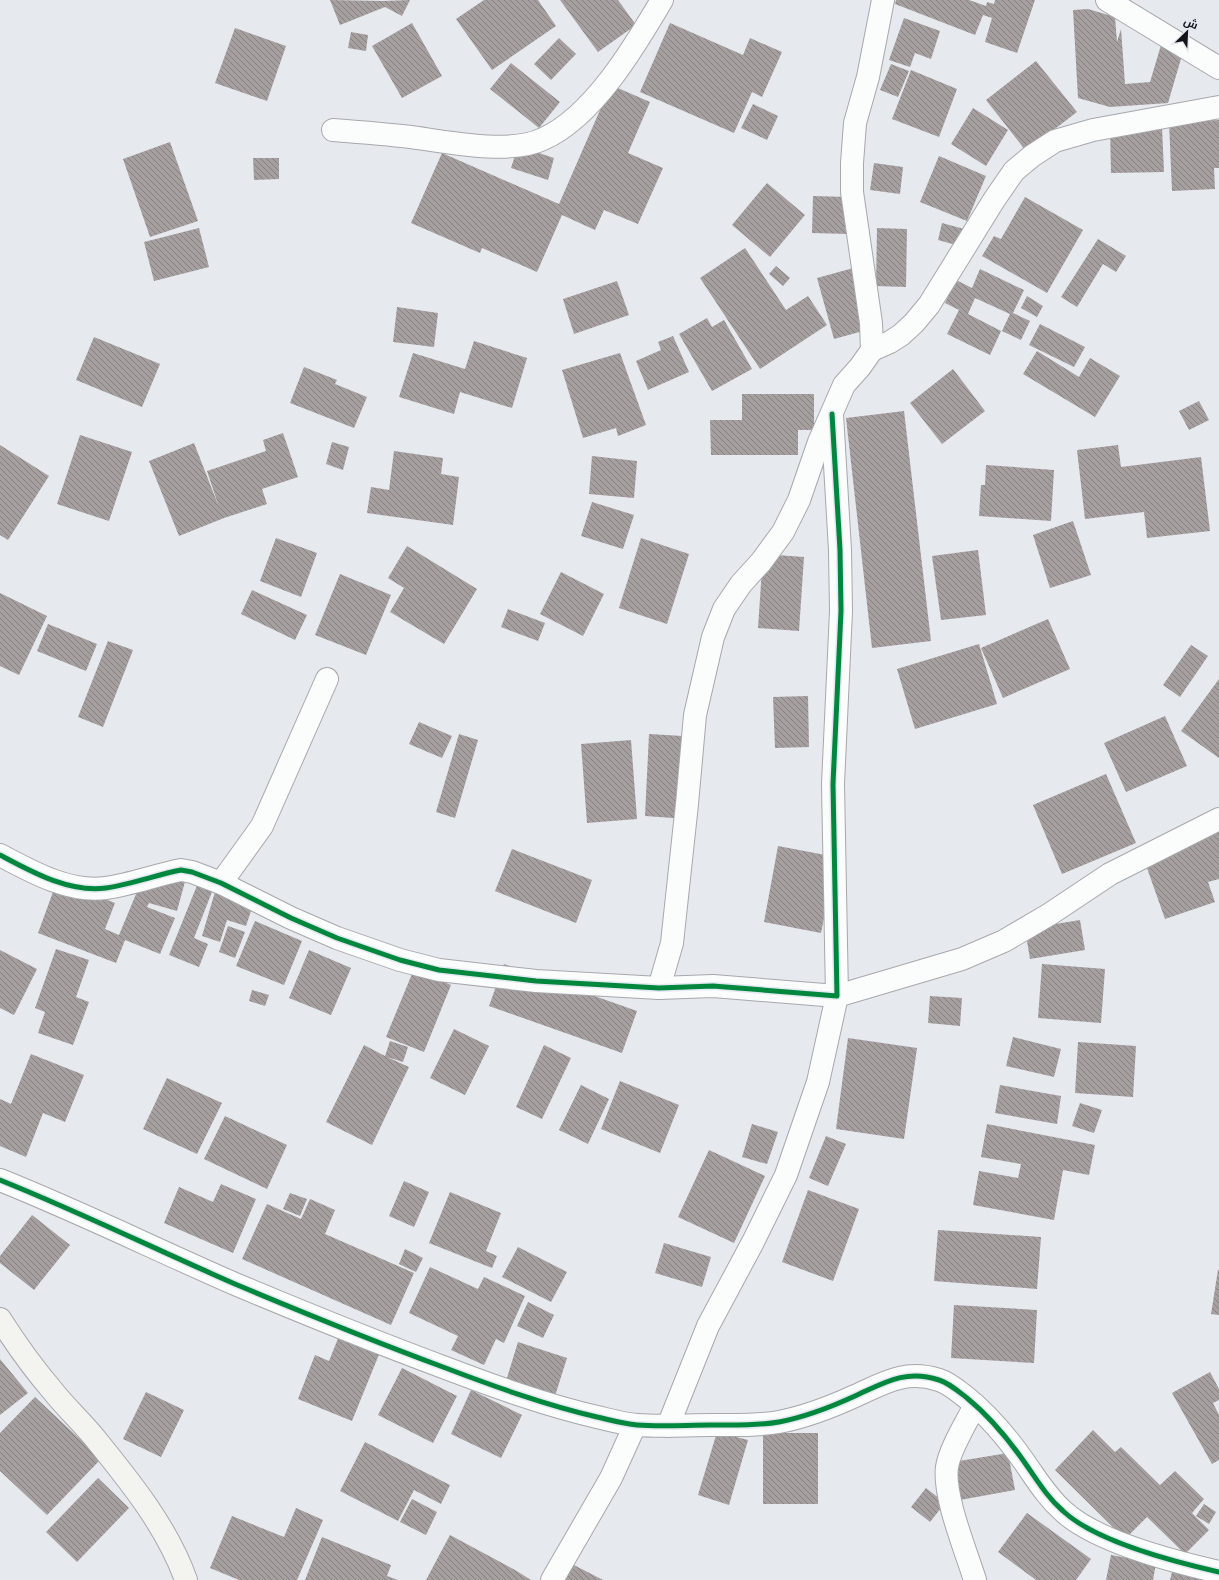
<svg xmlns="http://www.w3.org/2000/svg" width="1219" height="1580" viewBox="0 0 1219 1580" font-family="Georgia,Cairo,serif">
<defs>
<pattern id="building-back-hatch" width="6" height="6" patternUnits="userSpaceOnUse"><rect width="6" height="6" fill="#a69fa0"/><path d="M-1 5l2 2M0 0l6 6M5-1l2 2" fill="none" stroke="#868081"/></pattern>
</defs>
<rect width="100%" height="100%" fill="#e6e9ee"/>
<g fill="url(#building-back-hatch)">
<polygon points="330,0 383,1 410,0 402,16 385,7 340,25"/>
<polygon points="484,0 538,0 556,26 492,70 456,19"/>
<polygon points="560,0 618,0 636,25 598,52"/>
<polygon points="896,0 969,0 986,6 987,2 994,4 995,0 1035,0 1017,53 985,42 992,18 983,15 975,35 895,4"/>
<polygon points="1088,9 1115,17 1117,42 1121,29 1125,84 1150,82 1161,45 1183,52 1168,103 1110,107 1078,98 1073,10"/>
<polygon points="904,18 940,31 931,59 915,53 910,67 889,60"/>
<polygon points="412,23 442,76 402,98 372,46"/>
<polygon points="670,23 743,55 750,38 782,52 762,97 752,92 734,133 640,92"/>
<polygon points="235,28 286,46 267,101 215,83"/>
<polygon points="351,32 368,35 366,51 348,48"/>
<polygon points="559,38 576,54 551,80 534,64"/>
<polygon points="1036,61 1077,112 1026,151 986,100"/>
<polygon points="511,63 560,102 539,128 490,89"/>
<polygon points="891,64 909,71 898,97 880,90"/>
<polygon points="911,70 957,89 939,137 892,119"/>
<polygon points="611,85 650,102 628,153 663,168 638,224 604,210 595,230 562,215 537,272 482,248 480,253 411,223 442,153 559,204"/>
<polygon points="753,104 778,116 767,140 741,128"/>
<polygon points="973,108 1008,130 986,166 951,144"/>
<polygon points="1219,120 1219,168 1214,168 1215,189 1172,191 1169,122"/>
<polygon points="1162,127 1164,172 1111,173 1110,128"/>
<polygon points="170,142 198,221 150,237 123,159"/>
<polygon points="518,146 554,158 548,180 511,168"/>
<polygon points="939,156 986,176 967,221 920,202"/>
<polygon points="253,158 279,158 279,179 254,180"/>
<polygon points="874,163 903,167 900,194 870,190"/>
<polygon points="767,183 805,215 770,257 732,225"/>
<polygon points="813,196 848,197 848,234 812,233"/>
<polygon points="1025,197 1083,230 1047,293 982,256 994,236 1001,239"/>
<polygon points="942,223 964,229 960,246 938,240"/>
<polygon points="199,228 209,267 154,281 144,242"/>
<polygon points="877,228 907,229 906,287 876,286"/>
<polygon points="1098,239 1126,256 1116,272 1103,264 1077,307 1061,297"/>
<polygon points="745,248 786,310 808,296 827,325 760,369 700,278"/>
<polygon points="776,266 790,278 783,286 769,274"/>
<polygon points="857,267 874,328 834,339 817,278"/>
<polygon points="980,269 1024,290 1013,313 1030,321 1021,340 1002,331 1010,314 975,298 968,314 1001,331 990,355 947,334 959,310 945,303 956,280 972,288"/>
<polygon points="617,281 629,315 574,334 563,299"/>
<polygon points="1027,296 1043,306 1037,317 1021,308"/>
<polygon points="397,307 438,313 434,347 393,342"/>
<polygon points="707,318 712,327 724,320 752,369 712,391 679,334"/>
<polygon points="1040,324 1085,347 1074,367 1029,345"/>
<polygon points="673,336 689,372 648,390 636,361 661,350 658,342"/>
<polygon points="94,337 160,364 142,407 76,380"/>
<polygon points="474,341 527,358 512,408 460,392 454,414 399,397 413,353 465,369"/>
<polygon points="1037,351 1079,377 1090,358 1120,376 1095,417 1023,374"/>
<polygon points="620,353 646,425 618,436 616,428 583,438 562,370"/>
<polygon points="304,367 337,380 335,384 367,397 354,428 290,403"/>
<polygon points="953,369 985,411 942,444 910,403"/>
<polygon points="742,394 814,394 814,430 798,430 798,455 711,455 710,420 742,420"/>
<polygon points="1199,401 1209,420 1189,430 1179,411"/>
<polygon points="904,411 931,641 872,648 846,418"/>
<polygon points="283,433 298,477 262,489 267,504 224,518 179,536 149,461 194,443 219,507 207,471 266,451 263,440"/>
<polygon points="80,435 132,452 109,521 57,504"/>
<polygon points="332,442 349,447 343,470 326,464"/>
<polygon points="0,445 49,476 8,540 0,535"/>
<polygon points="1118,445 1121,467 1201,457 1210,531 1147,538 1144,512 1085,519 1077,450"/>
<polygon points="394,451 443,458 441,474 459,477 453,525 367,513 371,487 389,490"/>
<polygon points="592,456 637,461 634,498 589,494"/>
<polygon points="986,465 1054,470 1051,521 979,516 981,485 985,485"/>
<polygon points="592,502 634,515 623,549 581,536"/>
<polygon points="1073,521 1091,575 1050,588 1033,535"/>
<polygon points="276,538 317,553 301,597 260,581"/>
<polygon points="641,538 689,554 667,624 619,608"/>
<polygon points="407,546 477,589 444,644 390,612 404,588 388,578"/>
<polygon points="978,550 986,615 941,620 932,556"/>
<polygon points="763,554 804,557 799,631 758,628"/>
<polygon points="561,572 604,594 583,636 540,614"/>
<polygon points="340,574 391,595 366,655 315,635"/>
<polygon points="252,590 307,615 295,640 241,614"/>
<polygon points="0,593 47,616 19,675 0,666"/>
<polygon points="508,609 545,623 538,641 501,627"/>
<polygon points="1048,619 1070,669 1003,698 981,648"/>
<polygon points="48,624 97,644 86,671 37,651"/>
<polygon points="108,641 133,650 103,727 78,717"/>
<polygon points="979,644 997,704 915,729 897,669"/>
<polygon points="1191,645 1208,656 1180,697 1163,685"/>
<polygon points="1219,679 1219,758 1181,731"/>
<polygon points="808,696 809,747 775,748 773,697"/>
<polygon points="1165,716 1187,766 1126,792 1104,743"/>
<polygon points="419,722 452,736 442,758 409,744"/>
<polygon points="459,734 478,740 455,818 436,812"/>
<polygon points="649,734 683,736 687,819 645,816"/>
<polygon points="631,740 637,819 587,823 581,744"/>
<polygon points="1106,774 1136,843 1062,874 1033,805"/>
<polygon points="1219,828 1219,879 1208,882 1215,902 1165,919 1142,854"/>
<polygon points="778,846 836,857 821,933 764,922"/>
<polygon points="512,849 592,880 576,923 495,891"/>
<polygon points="202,873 217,879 194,938 208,944 199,967 169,955"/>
<polygon points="186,878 177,911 149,903 147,907 175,918 160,954 125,940 116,963 38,933 57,881 115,903 105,929 119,935 141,882"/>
<polygon points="217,885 253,905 246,926 227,920 220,942 202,936"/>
<polygon points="1080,920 1085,950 1030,959 1025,929"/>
<polygon points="255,921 302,941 284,985 236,966"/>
<polygon points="228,926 245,932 235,958 219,952"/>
<polygon points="56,949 89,960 76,997 89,1002 73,1045 38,1033 45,1012 35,1008"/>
<polygon points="0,950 37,969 14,1015 0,1008"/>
<polygon points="309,950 351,968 331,1015 289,998"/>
<polygon points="504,964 637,1011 622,1053 489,1006"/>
<polygon points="1042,964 1105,969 1101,1023 1038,1018"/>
<polygon points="414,969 451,985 424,1052 386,1037"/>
<polygon points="252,990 269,995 265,1006 249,1001"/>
<polygon points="930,996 962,998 960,1026 928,1023"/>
<polygon points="454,1029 489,1046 465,1095 430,1078"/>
<polygon points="1013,1037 1061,1049 1054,1077 1006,1066"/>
<polygon points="848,1038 917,1048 904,1139 836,1129"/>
<polygon points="390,1041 408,1047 403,1062 387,1057 409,1067 372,1145 326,1122 364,1045 385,1056"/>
<polygon points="1078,1042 1136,1046 1133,1097 1075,1093"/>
<polygon points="544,1045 571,1058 542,1119 516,1107"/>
<polygon points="31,1054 84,1075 65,1122 43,1113 26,1157 0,1146 0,1099 11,1104"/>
<polygon points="167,1078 222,1103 197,1154 143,1129"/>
<polygon points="620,1081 679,1105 660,1153 601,1129"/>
<polygon points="581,1085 609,1099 588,1144 559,1130"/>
<polygon points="1000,1085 1061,1096 1057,1124 995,1113"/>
<polygon points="1080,1103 1102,1110 1094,1133 1072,1126"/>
<polygon points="225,1116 287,1145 267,1189 204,1159"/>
<polygon points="752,1124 778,1132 767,1164 742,1157"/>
<polygon points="987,1124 1095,1145 1089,1175 1063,1170 1054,1220 973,1205 979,1171 1018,1178 1021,1164 981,1157"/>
<polygon points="826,1136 846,1144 828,1186 809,1178"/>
<polygon points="709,1150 765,1176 734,1243 678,1217"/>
<polygon points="404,1181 429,1192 414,1227 389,1216"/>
<polygon points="221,1184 256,1199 233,1253 164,1223 179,1187 213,1202"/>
<polygon points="808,1190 859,1209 833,1281 782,1262"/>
<polygon points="450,1192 501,1213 486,1251 497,1256 492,1268 429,1243"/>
<polygon points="290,1193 307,1199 300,1216 283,1209"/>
<polygon points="310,1199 335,1210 325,1234 414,1273 391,1325 242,1259 267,1204 301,1219"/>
<polygon points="32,1215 70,1245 34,1290 0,1263 0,1256"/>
<polygon points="938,1230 1041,1237 1037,1289 934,1281"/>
<polygon points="664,1243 711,1257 702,1287 655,1273"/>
<polygon points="518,1247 567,1272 551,1302 502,1277"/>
<polygon points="405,1249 423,1258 416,1272 399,1264"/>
<polygon points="430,1267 478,1289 484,1277 525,1296 504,1343 496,1339 484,1365 451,1350 458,1336 409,1313"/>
<polygon points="1218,1270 1219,1270 1219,1315 1211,1314"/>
<polygon points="528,1302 554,1315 543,1338 517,1326"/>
<polygon points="954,1305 1037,1310 1034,1363 951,1358"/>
<polygon points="339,1336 380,1352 352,1421 298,1399 315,1355 329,1361"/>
<polygon points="518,1342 567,1358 555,1396 506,1381"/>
<polygon points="0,1359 28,1393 0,1415"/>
<polygon points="402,1368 457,1396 433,1443 378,1415"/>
<polygon points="1210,1372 1219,1389 1219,1400 1213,1403 1219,1415 1219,1460 1212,1464 1172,1393"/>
<polygon points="471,1390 522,1415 501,1458 451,1434"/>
<polygon points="146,1392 184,1410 161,1457 123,1439"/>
<polygon points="35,1397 101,1459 47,1515 0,1471 0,1433"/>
<polygon points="1093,1430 1115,1452 1121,1447 1160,1485 1175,1471 1204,1499 1192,1513 1209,1530 1185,1554 1147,1517 1125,1539 1055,1470"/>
<polygon points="717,1432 748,1440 729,1505 698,1495"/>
<rect x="763" y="1433" width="55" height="71"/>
<polygon points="365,1442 450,1485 441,1504 414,1490 398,1521 340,1491"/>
<polygon points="1008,1453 1015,1490 960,1500 953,1462"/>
<polygon points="98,1478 129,1508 77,1562 46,1532"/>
<polygon points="926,1488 945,1503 930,1522 911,1507"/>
<polygon points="412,1499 437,1512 426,1535 400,1522"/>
<polygon points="1204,1504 1216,1512 1209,1524 1196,1516"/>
<polygon points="296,1508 323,1520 297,1580 239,1580 210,1568 232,1516 284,1537"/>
<polygon points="1027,1513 1091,1559 1076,1580 1036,1580 998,1552"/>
<polygon points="450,1535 515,1570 531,1580 426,1580"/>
<polygon points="322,1537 391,1565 387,1576 398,1580 305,1580"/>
<polygon points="1111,1555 1156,1563 1153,1580 1106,1580"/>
<polygon points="570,1563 603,1580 561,1580"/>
<polygon points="1173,1568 1216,1580 1170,1580"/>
</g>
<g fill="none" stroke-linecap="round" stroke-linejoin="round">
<defs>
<g id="street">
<polyline points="1107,0 1219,68"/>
<path d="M333,130C359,132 385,134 411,137C447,142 510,155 543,139C593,117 635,46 662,0"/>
<polyline points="872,350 890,342 901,335 914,323 929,305 994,200 1014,171 1032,156 1055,141 1093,130 1219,107"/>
<path d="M0,855C32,872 69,893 106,888C132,884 156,875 181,870L192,872L221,883L291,918L337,938L400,960L439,970L536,981L659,988L713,986L837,996L833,784L841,611L840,550L832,414"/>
<polyline points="221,883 262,826 327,679"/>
<polyline points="659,988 672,943 687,804 695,715 713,637 724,609 741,584 761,562 783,532 799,500 819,442 844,385 860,367 872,350 871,323 852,192 852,163 855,123 868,77 883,0"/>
<path d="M0,1180C80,1212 157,1250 235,1284C304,1313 373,1341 443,1367C493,1386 545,1405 597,1417C610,1420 624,1424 637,1425C661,1427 687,1425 711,1425C733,1425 757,1426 779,1422C805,1417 831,1407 855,1396C884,1383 905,1369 939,1380C949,1383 958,1391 967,1398C989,1416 1009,1440 1025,1463C1037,1480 1047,1497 1063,1511C1096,1542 1175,1562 1219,1572"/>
<polyline points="668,1426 708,1326 753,1242 786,1175 818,1082 837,996 962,959 1004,941 1050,914 1110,874 1219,819"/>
<polyline points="552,1580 611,1478 635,1425"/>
<path d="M975,1580C966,1551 943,1496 947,1467C950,1448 967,1422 975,1405"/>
</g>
<path id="secondary" d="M0,1319C16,1344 33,1368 52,1390C66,1408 84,1424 98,1442C132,1484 168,1529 186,1580"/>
</defs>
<use href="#street" stroke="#a6a8ac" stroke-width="24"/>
<use href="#secondary" stroke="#a6a8ac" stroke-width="24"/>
<use href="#street" stroke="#fbfcfc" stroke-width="22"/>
<use href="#secondary" stroke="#f3f3f0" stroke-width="22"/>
<defs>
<g id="cycleway">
<path d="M0,855C32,872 69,893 106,888C132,884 156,875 181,870L192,872L221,883L291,918L337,938L400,960L439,970L536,981L659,988L713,986L837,996L833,784L841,611L840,550L832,414"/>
<path d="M0,1180C80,1212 157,1250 235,1284C304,1313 373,1341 443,1367C493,1386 545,1405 597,1417C610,1420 624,1424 637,1425C661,1427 687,1425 711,1425C733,1425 757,1426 779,1422C805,1417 831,1407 855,1396C884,1383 905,1369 939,1380C949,1383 958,1391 967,1398C989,1416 1009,1440 1025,1463C1037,1480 1047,1497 1063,1511C1096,1542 1175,1562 1219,1572"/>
</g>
</defs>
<use href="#cycleway" stroke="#e3e8f1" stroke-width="8"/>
<use href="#cycleway" stroke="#00873e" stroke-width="5"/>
</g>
<g transform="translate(1187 32) rotate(24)" stroke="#e3e8f1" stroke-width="3" paint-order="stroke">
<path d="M0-3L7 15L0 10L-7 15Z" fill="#121417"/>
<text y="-6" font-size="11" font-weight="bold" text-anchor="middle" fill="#121417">ش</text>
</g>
</svg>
